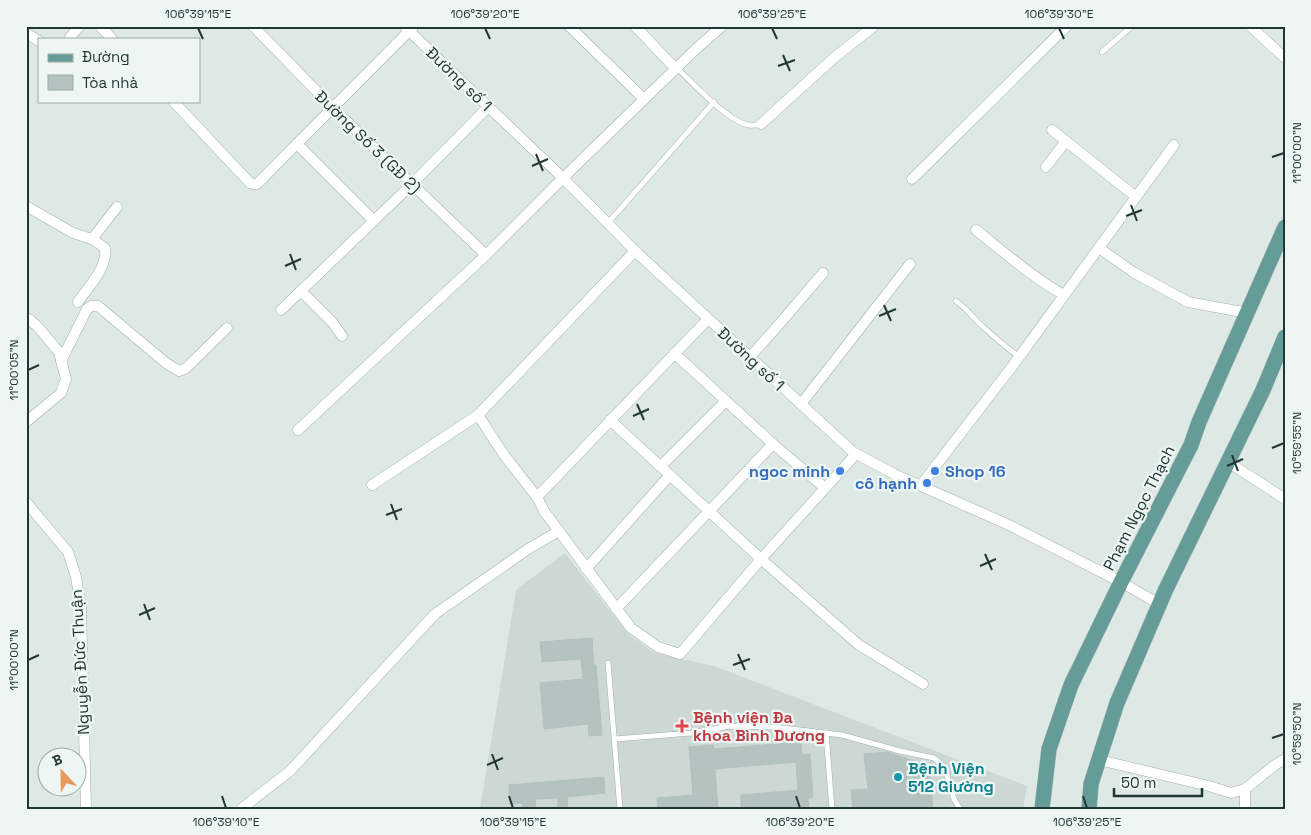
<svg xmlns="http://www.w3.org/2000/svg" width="1311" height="835" viewBox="0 0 1311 835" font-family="'Space Grotesk',sans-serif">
<rect width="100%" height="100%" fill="#dee9e6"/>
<polygon fill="#cdd8d5" points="565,553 628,634 655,653 714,666 1027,786 1023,809 480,809 516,590"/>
<g fill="#b4c3c0" stroke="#b1c2be">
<polygon points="592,638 594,666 596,665 602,735 589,736 588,724 544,729 540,683 583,679 581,659 542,662 540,642"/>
<polygon points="801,742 802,755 810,754 813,797 808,798 809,809 741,809 741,795 798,790 796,762 715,769 718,809 658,809 657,798 693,795 689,747 713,745 714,749"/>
<polygon points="887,752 929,766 933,809 853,809 851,790 868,789 864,754"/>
<polygon points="604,777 605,793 567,797 568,809 558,809 558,798 535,799 536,809 523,809 522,803 510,804 509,785"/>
</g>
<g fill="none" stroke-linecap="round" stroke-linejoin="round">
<defs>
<g id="lane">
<polyline points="1102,52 1132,26"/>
<path d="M677,68C693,83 728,122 749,125C753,126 757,125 761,124"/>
<polyline points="608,223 714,102"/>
<path d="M956,301C966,308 973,317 982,326C994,337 1006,347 1019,357"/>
<polyline points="608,663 620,809"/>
<polyline points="826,733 832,809"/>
<polyline points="615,739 691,733 730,726 774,727 842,735 900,751 934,758 941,764 947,775 954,799 960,809"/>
</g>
<g id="street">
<polyline points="100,26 112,39"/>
<polyline points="253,26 333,108 486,255"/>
<polyline points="404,26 563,178 635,251 853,452 894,474 1009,525 1121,582 1159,604"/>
<polyline points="569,26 644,99"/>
<polyline points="635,26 671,64 677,67"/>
<polyline points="1250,26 1285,58"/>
<polyline points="26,33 39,41"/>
<polyline points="70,37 80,26"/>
<polyline points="173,101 250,183 254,184 257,184 413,27"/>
<polyline points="761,124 835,57 874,26"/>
<polyline points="1052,130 1136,197"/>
<polyline points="297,144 374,221"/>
<polyline points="1046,167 1066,141"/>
<polyline points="912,179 1067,26"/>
<path d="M26,206L73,233L92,239L105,248C108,268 88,287 78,302"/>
<path d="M976,230C1005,253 1032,277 1064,295"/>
<polyline points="92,239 117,207"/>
<polyline points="1099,248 1133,272 1188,302 1248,313"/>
<polyline points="301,291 333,323 342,336"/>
<polyline points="281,310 412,184 488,107"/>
<polyline points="674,353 773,444 825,488"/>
<polyline points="750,357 782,321 823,273"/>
<polyline points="61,361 87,309 91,306 98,306 166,363 179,371 185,369 227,328"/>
<polyline points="801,404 910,264"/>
<polyline points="478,415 504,455 537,497 544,511 631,628 658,647 680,654 761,559 856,454"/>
<polyline points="610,420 761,559 859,645 923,684"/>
<polyline points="26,422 61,393 66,379 59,352 37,326 29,319"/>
<polyline points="298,430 486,255 563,178 697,48 722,26"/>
<polyline points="1228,462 1285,499"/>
<polyline points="661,466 726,401"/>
<polyline points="372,485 478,415 635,251"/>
<polyline points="921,485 1011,368 1174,145"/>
<polyline points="537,497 708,319"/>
<polyline points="26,502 68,552 76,577 81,607 86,809"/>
<polyline points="586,569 670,475"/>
<polyline points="616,609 773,444"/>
<polyline points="1099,760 1209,786 1231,793 1245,789 1275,765 1285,759"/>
<polyline points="241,809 290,771 435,614 528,549 559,531"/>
<polyline points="1245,809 1245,789"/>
</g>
<g id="primary">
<polyline points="1042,809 1049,749 1071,685 1121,582 1191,445 1199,422 1285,227"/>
<polyline points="1089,809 1091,784 1117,703 1166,589 1263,390 1285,337"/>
</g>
</defs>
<use href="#lane" stroke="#a2b0ae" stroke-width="6"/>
<use href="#street" stroke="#a2b0ae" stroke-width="11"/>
<use href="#primary" stroke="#bcc3c3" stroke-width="16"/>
<use href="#lane" stroke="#fff" stroke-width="5"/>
<use href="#street" stroke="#fff" stroke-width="10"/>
<use href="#primary" stroke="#659c98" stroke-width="15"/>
</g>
<path fill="none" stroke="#213736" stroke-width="2" d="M198,28L203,39M485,28L490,39M772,28L777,39M1059,28L1064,39M783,55L790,71M778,66L795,60M536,154L543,171M1272,157L1284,153M532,166L548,159M1131,205L1137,221M1126,216L1142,210M290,254L296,270M285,266L301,259M884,305L891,321M879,316L896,309M28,370L39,365M637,404L644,420M633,416L649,409M1272,448L1284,443M1232,455L1238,471M1227,466L1243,459M391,504L397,520M386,515L402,509M985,554L992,570M980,566L996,559M144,604L150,620M139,615L155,608M738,654L745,670M28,660L39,655M733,665L750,659M1272,738L1284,734M492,754L498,770M487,765L503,758M222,796L226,808M509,796L513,808M796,796L800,808M1083,796L1087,808"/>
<g fill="#3f7fe0" stroke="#eef6f3" stroke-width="2">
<circle cx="840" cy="471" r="5"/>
<circle cx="935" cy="471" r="5"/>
<circle cx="927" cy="483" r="5"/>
</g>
<path fill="#e0444e" stroke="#eef6f3" stroke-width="2" d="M679.5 718.5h5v5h5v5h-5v5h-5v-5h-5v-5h5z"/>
<circle fill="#0f9aa8" stroke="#eef6f3" stroke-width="2" cx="898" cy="777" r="5"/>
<g text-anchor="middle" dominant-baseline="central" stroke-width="4.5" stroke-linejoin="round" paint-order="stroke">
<g font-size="16" fill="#213736" stroke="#eef6f3">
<text transform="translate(459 79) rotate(44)">Đường số 1</text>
<text transform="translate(368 142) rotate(44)">Đường Số 3 (GĐ 2)</text>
<text transform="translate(751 359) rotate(43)">Đường số 1</text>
<text transform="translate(1139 508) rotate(-63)">Phạm Ngọc Thạch</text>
<text transform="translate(80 662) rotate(-93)">Nguyễn Đức Thuận</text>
</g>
<g font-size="16" font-weight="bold" fill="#366cbe" stroke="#eef6f3" text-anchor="end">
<text x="830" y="471">ngoc minh</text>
<text x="945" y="471" text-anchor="start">Shop 16</text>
<text x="917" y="483">cô hạnh</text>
</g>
<g font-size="16" font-weight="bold" fill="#be3a42" stroke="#eef6f3" text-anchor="start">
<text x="693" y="717">Bệnh viện Đa<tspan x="693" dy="18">khoa Bình Dương</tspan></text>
</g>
<g font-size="16" font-weight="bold" fill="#0d838f" stroke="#eef6f3" text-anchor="start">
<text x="908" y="768">Bệnh Viện<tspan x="908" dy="18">512 Giường</tspan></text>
</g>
</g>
<rect width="1311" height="835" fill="none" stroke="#eef6f3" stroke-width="55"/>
<rect x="38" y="38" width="162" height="65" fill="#eef6f3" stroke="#9caaa7"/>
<rect x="48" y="54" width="25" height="8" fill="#659c98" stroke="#9caaa7"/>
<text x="82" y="62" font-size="15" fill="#213736">Đường</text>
<rect x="48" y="75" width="25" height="15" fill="#b4c3c0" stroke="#9caaa7"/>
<text x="82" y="88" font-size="15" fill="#213736">Tòa nhà</text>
<g transform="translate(62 772) rotate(338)"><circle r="24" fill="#eef6f3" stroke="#9caaa7"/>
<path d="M0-4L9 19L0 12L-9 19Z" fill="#e89a5d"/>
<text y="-8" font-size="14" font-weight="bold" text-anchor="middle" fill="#213736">B</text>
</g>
<path d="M1114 788v8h88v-8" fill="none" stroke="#213736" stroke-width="2.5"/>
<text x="1121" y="788" font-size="15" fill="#213736" stroke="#eef6f3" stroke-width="4" paint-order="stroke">50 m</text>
<rect x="28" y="28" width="1256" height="780" fill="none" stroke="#213736" stroke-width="2"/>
<g font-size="12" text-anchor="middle" fill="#213736">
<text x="198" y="18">106°39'15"E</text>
<text x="485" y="18">106°39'20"E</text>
<text x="772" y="18">106°39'25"E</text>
<text x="1059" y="18">106°39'30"E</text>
<text transform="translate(1297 153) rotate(-90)" y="4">11°00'00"N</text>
<text transform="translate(14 370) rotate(-90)" y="4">11°00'05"N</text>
<text transform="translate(1297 443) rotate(-90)" y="4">10°59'55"N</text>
<text transform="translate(14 660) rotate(-90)" y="4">11°00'00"N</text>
<text transform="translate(1297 734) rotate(-90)" y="4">10°59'50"N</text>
<text x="226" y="826">106°39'10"E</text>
<text x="513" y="826">106°39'15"E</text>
<text x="800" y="826">106°39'20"E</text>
<text x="1087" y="826">106°39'25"E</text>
</g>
</svg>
